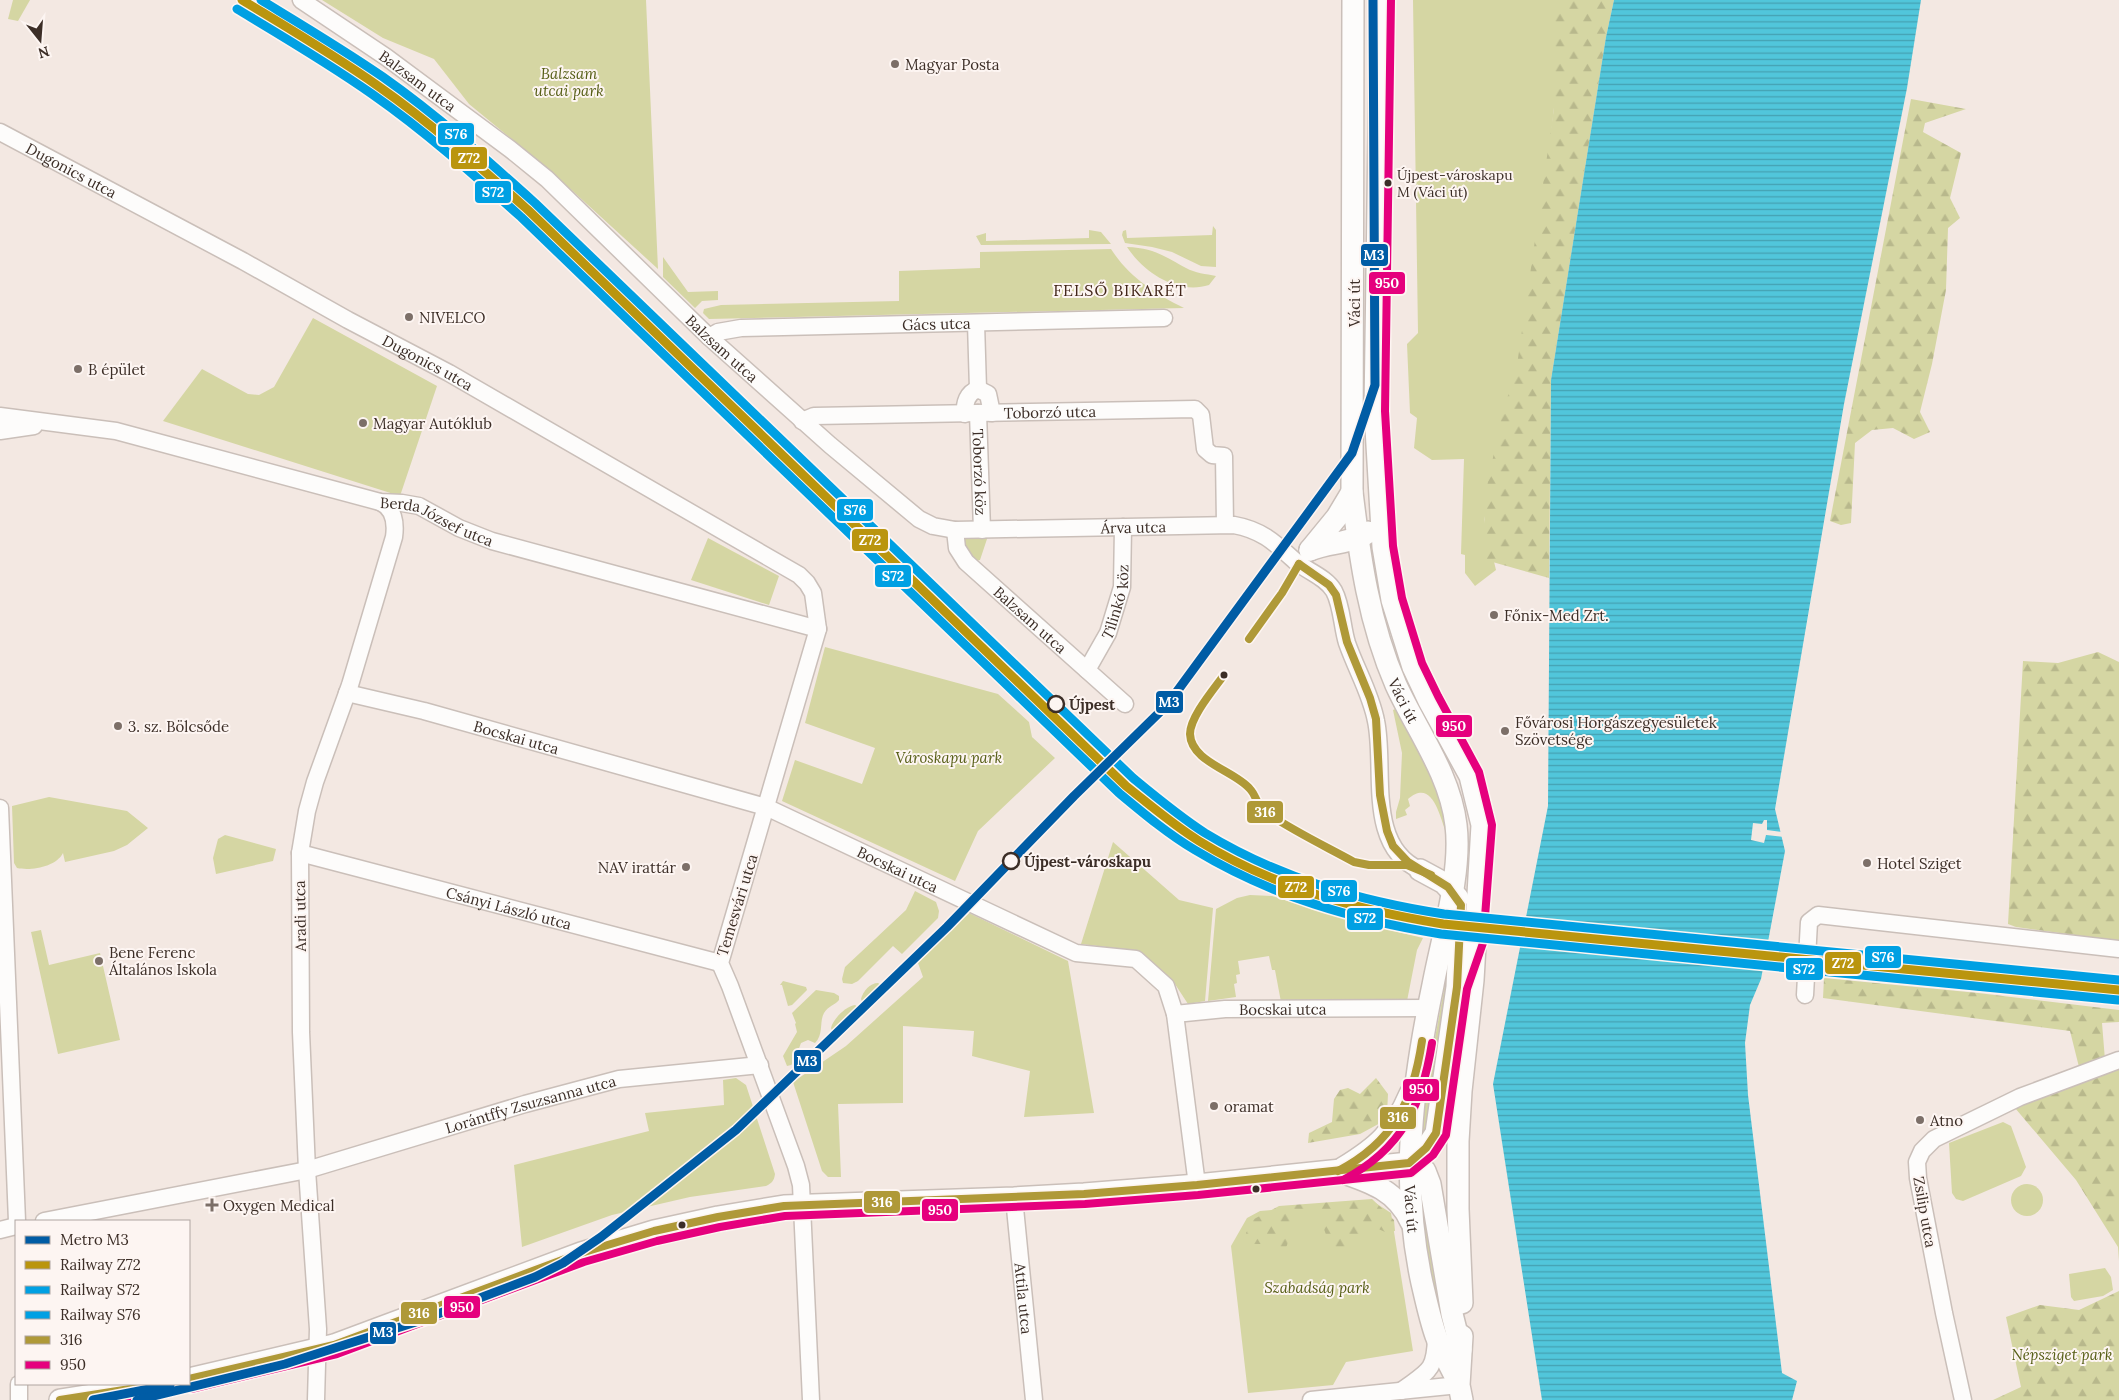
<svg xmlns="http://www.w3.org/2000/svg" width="2119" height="1400" viewBox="0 0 2119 1400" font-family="Lora,serif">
<defs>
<pattern id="forest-firs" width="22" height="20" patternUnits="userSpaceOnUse" patternTransform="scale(1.25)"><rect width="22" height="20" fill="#d5d6a3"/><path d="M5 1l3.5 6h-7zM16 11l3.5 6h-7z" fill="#b8b88c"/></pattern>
<pattern id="water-rules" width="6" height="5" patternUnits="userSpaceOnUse" patternTransform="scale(1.25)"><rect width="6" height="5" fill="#51c6db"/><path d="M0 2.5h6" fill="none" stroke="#44a1b2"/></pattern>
</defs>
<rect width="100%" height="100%" fill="#f3e8e2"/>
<g fill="#d5d6a3">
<polygon points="13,0 30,0 18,21 8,19"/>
<polygon points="322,0 646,0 658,269 554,174 469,104 434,59 383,38"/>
<polygon points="1413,0 1580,0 1554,108 1525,366 1484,520 1496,570 1475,586 1465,573 1465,555 1461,554 1464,459 1432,460 1414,448 1417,418 1410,413 1407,344 1418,333"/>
<polygon points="1213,226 1216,230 1216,267 1201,266 1172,252 1152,247 1125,243 1122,235 1123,231 1126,230 1127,238 1212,235"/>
<polygon points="1089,230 1101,232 1111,244 981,245 976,236 986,233 986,241 1089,238"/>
<path d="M1127,247C1154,248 1164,256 1186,268C1195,273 1206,274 1216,276L1209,285C1178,295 1144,273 1127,247Z"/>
<path d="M1111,249C1129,277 1154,293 1184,308L709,319L703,313L704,309L721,305L899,301V271L980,268V252Z"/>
<polygon points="663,257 688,292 718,291 718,300 702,301 695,308 663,277"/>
<polygon points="313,318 437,386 400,496 163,421 202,369 248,394 259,395 274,387"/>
<polygon points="988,536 980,560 976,561 963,546 962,541 967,537"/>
<polygon points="708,538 779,576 769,605 691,580"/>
<polygon points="825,647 998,694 1029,722 1032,737 1055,758 978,831 955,881 782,801 795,760 862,784 875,748 805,723"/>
<path d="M1402,706L1447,801V835C1440,818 1433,777 1408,799L1410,806L1405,810L1407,815L1396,819V812L1400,798L1402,753L1393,710Z"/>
<path d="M49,797L127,811L148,828L127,845L114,851L65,862L63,853C56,867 31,871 17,868L14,863L12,806Z"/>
<polygon points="225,835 276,849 273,861 216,874 213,858 218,839"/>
<polygon points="1113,842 1179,900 1213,908 1205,1001 1188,1004 1173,981 1140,951 1081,944"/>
<polygon points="915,891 936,902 939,911 938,918 902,954 893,946 858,981 852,984 843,983 842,979 845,967 906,910"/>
<polygon points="1250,895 1272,896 1348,920 1423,938 1417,950 1407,1001 1281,1002 1275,970 1272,970 1269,956 1238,961 1240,974 1236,975 1237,983 1234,984 1236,997 1208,1001 1216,909 1237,898"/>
<polygon points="969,913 1068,961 1094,1113 1024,1117 1030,1071 972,1056 974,1031 903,1026 903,1103 838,1104 841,1177 828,1177 822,1171 793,1082 846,1046 923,977 918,963"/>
<polygon points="41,930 49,965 100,953 120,1040 58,1054 31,932"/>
<polygon points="1451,952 1426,1133 1422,1133 1422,1108"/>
<polygon points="783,981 806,987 807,990 792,1005 788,1006 782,985 780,985"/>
<path d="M878,983L884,987L883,994L873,1004H863L861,999C863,991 870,983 878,983Z"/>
<path d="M816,990L834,993L839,996V1000C835,1005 828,1006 824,1013C819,1022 824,1034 815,1043L808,1040L801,1043L798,1051L801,1056L791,1065L787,1066L783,1056L797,1032L795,1024L796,1023L792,1013Z"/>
<path d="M855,1005L861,1009L860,1016L843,1033H833L831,1028C833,1019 846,1006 855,1005Z"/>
<path d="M736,1078L746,1085L775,1174C774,1181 772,1183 766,1186L690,1197L612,1215L522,1247L514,1165L649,1131L645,1113L724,1105L723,1080Z"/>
<polygon points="2003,1122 2011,1126 2026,1167 2021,1176 1963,1201 1956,1199 1952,1193 1949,1143"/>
<circle cx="2027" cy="1200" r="16"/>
<polygon points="1418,1186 1423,1186 1449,1333 1445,1334 1430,1277"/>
<polygon points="1374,1202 1391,1213 1413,1351 1346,1362 1333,1385 1248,1393 1231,1246 1247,1218 1260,1211"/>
<polygon points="2105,1268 2111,1277 2113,1290 2103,1296 2074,1301 2071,1297 2069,1274"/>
</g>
<g fill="url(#forest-firs)">
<polygon points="1551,0 1614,0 1606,37 1551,380 1549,578 1482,559 1486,491 1504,405 1515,379 1554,108"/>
<polygon points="1911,99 1966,109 1925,123 1923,132 1961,153 1950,198 1960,218 1948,228 1946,290 1932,364 1920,412 1930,432 1914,439 1893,428 1872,430 1855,443 1851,523 1841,525 1830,521"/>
<polygon points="2098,652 2119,662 2119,941 2016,927 2008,924 2023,661 2058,663"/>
<polygon points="1824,978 1978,993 2119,1010 2119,1022 2102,1023 2105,1060 2119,1060 2119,1261 2118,1247 2076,1180 2015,1108 2082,1079 2070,1031 1823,998"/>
<polygon points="1376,1078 1388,1094 1387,1114 1384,1121 1360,1134 1308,1143 1309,1133 1332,1122 1334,1099 1340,1090 1348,1088 1360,1094"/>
<path d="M1372,1199L1394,1220L1395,1231L1385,1232L1372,1226L1363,1229C1359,1242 1354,1250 1340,1253L1331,1249L1324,1229L1322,1212L1312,1211L1303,1214L1296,1228L1287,1234C1289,1243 1288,1249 1278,1253L1272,1250L1271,1236L1265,1238L1261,1244H1250L1246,1233L1254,1219L1279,1206Z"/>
<polygon points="2119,1291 2119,1400 1993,1400 2021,1387 2006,1317 2040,1305 2079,1310"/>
</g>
<polygon fill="url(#water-rules)" points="1614,0 1921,0 1907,88 1844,404 1775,809 1785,851 1761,979 1750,1005 1745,1043 1748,1095 1782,1373 1797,1381 1792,1400 1542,1400 1493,1084 1548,806 1551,380 1606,37"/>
<g fill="#f3e8e2">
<polygon points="1764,820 1767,820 1767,830 1783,832 1784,837 1766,835 1764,843 1751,840 1753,823 1762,824"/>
<polygon points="1522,921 1769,948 1765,968 1518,942"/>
</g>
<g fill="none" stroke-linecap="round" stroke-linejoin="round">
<defs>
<g id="minor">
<path id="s1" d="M301,0L386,57L510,149L547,179L709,337L830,445L919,519L933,526L955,530L1234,525C1262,530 1275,543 1295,561C1307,571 1326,577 1334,591C1342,606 1342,627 1347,643C1356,669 1371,694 1376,721C1386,767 1365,846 1420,870"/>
<path id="s2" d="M0,132L243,261L348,320L449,373L799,575L807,583L813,593L818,629L720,963L730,986L796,1166L801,1185L811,1400"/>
<polyline points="976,323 978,389"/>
<path id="s3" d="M709,337L718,332L741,328L1164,318"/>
<path id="s4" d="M978,413L982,530"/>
<path d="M965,414C964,403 967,393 978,389L988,394L992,413"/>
<path id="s5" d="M0,416L116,431L380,502L402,503L419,506L459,528L492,541L818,629"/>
<path id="s6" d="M802,421L814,416L1195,409L1201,415L1205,449L1212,455L1224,456L1225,524"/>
<polyline points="0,431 34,426"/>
<path id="s7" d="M955,530L957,548L966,562L1125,704"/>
<path id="s8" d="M1087,670L1108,633L1122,587L1123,527"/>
<path id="s9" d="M347,693L424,711L766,807L1076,953L1136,959L1166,986L1175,1014L1197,1185"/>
<polyline points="0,808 17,1221"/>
<path id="s10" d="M300,853L720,963"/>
<polyline points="1805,995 1809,922 1818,915 2119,949"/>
<path id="s11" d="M1175,1014L1225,1009L1428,1008"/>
<path id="s12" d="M1014,1198L1034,1400"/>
<path id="s13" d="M44,1221L307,1170L525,1104L619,1079L760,1065"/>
<polyline points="0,1230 16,1226"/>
<polyline points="19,1384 19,1400"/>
<path d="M1401,1391C1428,1371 1435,1372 1436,1338"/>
<path d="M316,1400L318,1329L307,1170L301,1032L300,853L307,811L315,782L350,685L394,537C396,523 394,508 380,502"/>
<polyline points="1311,1400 1459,1385"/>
<polyline points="1963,1400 1944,1313 1918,1178 1917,1162 1922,1151 1934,1139 2020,1097 2119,1060"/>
</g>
<g id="major">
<path id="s14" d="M1353,0L1352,492C1360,559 1369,623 1396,685C1417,731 1450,774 1456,825C1462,873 1442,937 1433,985C1412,1085 1400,1182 1422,1283C1426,1300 1430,1319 1436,1336C1442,1352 1451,1367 1458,1382"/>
<polyline points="1381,0 1375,411 1383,547 1392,600 1413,667 1429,701 1470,776 1482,825 1473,980 1461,1091 1458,1141 1458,1209 1462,1303"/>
<path d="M1310,550C1327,542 1357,543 1368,532"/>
<polyline points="1310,550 1337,517 1352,492"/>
<polyline points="1420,870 1444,883 1458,898"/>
<polyline points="1409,1163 1426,1148 1436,1133 1457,987 1459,940"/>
<path d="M1343,1168C1379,1146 1393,1133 1410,1094"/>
<path d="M1341,1172C1371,1182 1397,1191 1411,1222"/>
<polyline points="1462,1336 1459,1385 1462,1400"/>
<polyline points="189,1379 334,1345 581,1253 654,1231 718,1217 784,1206 1014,1198 1084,1194 1197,1185 1409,1163 1425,1171 1430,1184 1452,1314 1461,1350"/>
<polyline points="60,1400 162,1384"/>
</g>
</defs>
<use href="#minor" stroke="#cabfb9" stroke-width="19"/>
<use href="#major" stroke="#cabfb9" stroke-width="24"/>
<use href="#minor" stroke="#fdfcfb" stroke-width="16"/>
<use href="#major" stroke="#fdfcfb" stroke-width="21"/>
<defs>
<g id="bus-1">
<polyline points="1249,639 1282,593 1299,564"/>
<path d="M1224,675C1214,689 1190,717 1190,734C1191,762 1235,771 1250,789C1256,795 1257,806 1264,811C1291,830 1325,846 1354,862L1369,865H1407L1431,875"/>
<path d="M1338,1171C1394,1142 1413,1101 1422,1041"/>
<polyline points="189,1379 334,1345 581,1253 654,1231 718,1217 784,1206 1084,1194 1197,1185 1409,1163 1426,1148 1436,1133 1457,987 1461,905 1448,887 1408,862 1393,846 1387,831 1380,795 1376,719 1370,698 1347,642 1336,595 1329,585 1299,564"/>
<polyline points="60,1400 162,1384"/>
</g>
<g id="bus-2">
<path d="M1343,1180C1402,1149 1422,1106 1432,1043"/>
<polyline points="191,1389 337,1354 584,1262 657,1241 720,1227 785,1216 1085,1204 1198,1195 1411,1173 1433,1155 1446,1135 1467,989 1483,943 1492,825 1479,772 1438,696 1422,663 1402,598 1393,546 1385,411 1391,0"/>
<polyline points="125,1400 164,1394"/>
</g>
</defs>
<use href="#bus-1" stroke="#fdf5f2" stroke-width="11"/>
<use href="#bus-2" stroke="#fdf5f2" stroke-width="11"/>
<use href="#bus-1" stroke="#af9938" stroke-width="8"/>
<use href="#bus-2" stroke="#e5007d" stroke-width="8"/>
<defs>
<path id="rail-1" d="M242,0C288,28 334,55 378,86C431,123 480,167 528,210L1126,786C1150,805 1173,825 1199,841C1273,887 1357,910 1443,924L2119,990"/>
<path id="rail-2" d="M237,9C282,36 328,63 372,94C425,131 473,174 521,217L1119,793C1143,813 1168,834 1195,850C1271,896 1354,920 1441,934L2118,1000"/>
<path id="rail-3" d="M261,0C302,25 344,50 383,77C437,115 486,159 535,203L1133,778C1156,797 1180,817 1205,833C1279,878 1360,901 1444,914L2119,980"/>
</defs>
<use href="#rail-1" stroke="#fdf5f2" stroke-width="12"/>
<use href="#rail-2" stroke="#fdf5f2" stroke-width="12"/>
<use href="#rail-3" stroke="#fdf5f2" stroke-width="12"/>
<use href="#rail-1" stroke="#ba950e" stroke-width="9"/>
<use href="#rail-2" stroke="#00a0e3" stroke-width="9"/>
<use href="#rail-3" stroke="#00a0e3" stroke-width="9"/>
<defs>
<g id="metro-1">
<polyline points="93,1400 170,1385"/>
<polyline points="137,1400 285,1364 422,1320 535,1277 563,1263 601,1237 736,1130 947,927 1074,796 1167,705 1352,453 1375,385 1373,0"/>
</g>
</defs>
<use href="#metro-1" stroke="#fdf5f2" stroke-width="12"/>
<use href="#metro-1" stroke="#005ca5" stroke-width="9"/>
</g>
<g fill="#7c6f68" stroke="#fdf5f2" stroke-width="2">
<circle cx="895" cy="64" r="5"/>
<circle cx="409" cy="317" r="5"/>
<circle cx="78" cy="369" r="5"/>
<circle cx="363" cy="423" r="5"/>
<circle cx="1494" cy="615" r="5"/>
<circle cx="118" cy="726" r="5"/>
<circle cx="1505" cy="731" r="5"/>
<circle cx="1867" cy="863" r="5"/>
<circle cx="686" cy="867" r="5"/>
<circle cx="99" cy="961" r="5"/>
<circle cx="1214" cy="1106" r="5"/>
<circle cx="1920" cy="1120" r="5"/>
<path d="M209.5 1197.5h5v5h5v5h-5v5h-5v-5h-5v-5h5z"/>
</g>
<g fill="#3c2e27" stroke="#fdf5f2" stroke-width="2">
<circle cx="1388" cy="183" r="4.5"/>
<circle cx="1224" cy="675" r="4.5"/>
<circle cx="1256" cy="1189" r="4.5"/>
<circle cx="682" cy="1225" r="4.5"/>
</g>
<g fill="#fdf5f2" stroke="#3c2e27" stroke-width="2.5">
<circle cx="1056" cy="704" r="8"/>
<circle cx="1011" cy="861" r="8"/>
</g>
<g text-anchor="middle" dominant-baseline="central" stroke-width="4" stroke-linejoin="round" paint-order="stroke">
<g font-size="14" fill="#3c2e27" stroke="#fdf5f2" text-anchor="start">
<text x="1397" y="175">Újpest-városkapu<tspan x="1397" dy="17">M (Váci út)</tspan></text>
</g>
<g font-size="15" fill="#3c2e27" stroke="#fdf5f2" text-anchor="start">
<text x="905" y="64">Magyar Posta</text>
<text x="419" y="317">NIVELCO</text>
<text x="88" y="369">B épület</text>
<text x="373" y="423">Magyar Autóklub</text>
<text x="1504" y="615">Főnix-Med Zrt.</text>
<text x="1515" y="722">Fővárosi Horgászegyesületek<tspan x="1515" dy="17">Szövetsége</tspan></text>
<text x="128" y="726">3. sz. Bölcsőde</text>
<text x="1877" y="863">Hotel Sziget</text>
<text x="676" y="867" text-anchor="end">NAV irattár</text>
<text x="109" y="952">Bene Ferenc<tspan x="109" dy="17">Általános Iskola</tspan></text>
<text x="1224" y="1106">oramat</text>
<text x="1930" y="1120">Atno</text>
<text x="223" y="1205">Oxygen Medical</text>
</g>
<g font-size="15" font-style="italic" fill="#565e15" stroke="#fdf5f2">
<text x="569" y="73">Balzsam<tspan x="569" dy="17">utcai park</tspan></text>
<text x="949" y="757">Városkapu park</text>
<text x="1317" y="1287">Szabadság park</text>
<text x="2062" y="1354">Népsziget park</text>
</g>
<g font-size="15" fill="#3c2e27" stroke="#fdf5f2">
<text stroke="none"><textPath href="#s1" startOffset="142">Balzsam utca</textPath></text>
<text stroke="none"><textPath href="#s2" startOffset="81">Dugonics utca</textPath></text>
<text transform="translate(1354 303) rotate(-90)">Váci út</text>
<text stroke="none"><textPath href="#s3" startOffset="229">Gács utca</textPath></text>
<text stroke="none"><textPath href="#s1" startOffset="548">Balzsam utca</textPath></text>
<text stroke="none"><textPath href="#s2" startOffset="486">Dugonics utca</textPath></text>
<text stroke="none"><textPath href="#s6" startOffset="249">Toborzó utca</textPath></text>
<text stroke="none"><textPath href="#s4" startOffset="59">Toborzó köz</textPath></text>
<text stroke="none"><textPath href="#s5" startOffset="451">Berda József utca</textPath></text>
<text stroke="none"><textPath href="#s1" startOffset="1025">Árva utca</textPath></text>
<text stroke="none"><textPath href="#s8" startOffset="75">Tilinkó köz</textPath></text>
<text stroke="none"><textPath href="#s7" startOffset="121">Balzsam utca</textPath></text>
<text stroke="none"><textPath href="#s14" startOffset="708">Váci út</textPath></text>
<text stroke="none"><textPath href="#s9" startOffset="175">Bocskai utca</textPath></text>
<text stroke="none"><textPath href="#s9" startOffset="580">Bocskai utca</textPath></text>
<text transform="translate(737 905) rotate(-73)">Temesvári utca</text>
<text stroke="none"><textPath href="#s10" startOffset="216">Csányi László utca</textPath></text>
<text transform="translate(300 916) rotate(-91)">Aradi utca</text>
<text stroke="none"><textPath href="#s11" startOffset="108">Bocskai utca</textPath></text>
<text stroke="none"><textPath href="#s13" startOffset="501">Lorántffy Zsuzsanna utca</textPath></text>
<text stroke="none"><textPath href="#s14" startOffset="1232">Váci út</textPath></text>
<text transform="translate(1925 1212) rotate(80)">Zsilip utca</text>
<text stroke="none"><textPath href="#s12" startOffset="101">Attila utca</textPath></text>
</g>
<g font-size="15" font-weight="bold" fill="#3c2e27" stroke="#fdf5f2" text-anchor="start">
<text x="1069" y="704">Újpest</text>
<text x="1024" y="861">Újpest-városkapu</text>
</g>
<g font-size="16" letter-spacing="1" fill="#422619" stroke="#fdf5f2">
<text x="1120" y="290">FELSŐ BIKARÉT</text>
</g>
</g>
<g stroke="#fdf5f2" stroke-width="2">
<rect x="437" y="122" width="38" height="24" rx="5" fill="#00a0e3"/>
<rect x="450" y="146" width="38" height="24" rx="5" fill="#ba950e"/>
<rect x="474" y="180" width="38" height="24" rx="5" fill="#00a0e3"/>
<rect x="1360" y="243" width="29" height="24" rx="5" fill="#005ca5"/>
<rect x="1368" y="271" width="38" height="24" rx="5" fill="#e5007d"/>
<rect x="836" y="498" width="38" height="24" rx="5" fill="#00a0e3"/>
<rect x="851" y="528" width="38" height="24" rx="5" fill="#ba950e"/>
<rect x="874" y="564" width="38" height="24" rx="5" fill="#00a0e3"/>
<rect x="1155" y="690" width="29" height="24" rx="5" fill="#005ca5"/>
<rect x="1435" y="714" width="38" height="24" rx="5" fill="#e5007d"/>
<rect x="1246" y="800" width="38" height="24" rx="5" fill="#af9938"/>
<rect x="1277" y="875" width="38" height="24" rx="5" fill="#ba950e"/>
<rect x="1320" y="879" width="38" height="24" rx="5" fill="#00a0e3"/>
<rect x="1346" y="907" width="38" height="24" rx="5" fill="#00a0e3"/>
<rect x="1864" y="945" width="38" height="24" rx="5" fill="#00a0e3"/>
<rect x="1824" y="951" width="38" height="24" rx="5" fill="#ba950e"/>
<rect x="1785" y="957" width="39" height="24" rx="5" fill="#00a0e3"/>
<rect x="793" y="1049" width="29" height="24" rx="5" fill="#005ca5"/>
<rect x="1402" y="1078" width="38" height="24" rx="5" fill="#e5007d"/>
<rect x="1379" y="1106" width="38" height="24" rx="5" fill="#af9938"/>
<rect x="863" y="1190" width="38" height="24" rx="5" fill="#af9938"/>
<rect x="921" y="1198" width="38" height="24" rx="5" fill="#e5007d"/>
<rect x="443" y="1295" width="38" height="24" rx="5" fill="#e5007d"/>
<rect x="400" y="1301" width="38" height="24" rx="5" fill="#af9938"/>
<rect x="369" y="1321" width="28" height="24" rx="5" fill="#005ca5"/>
</g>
<g font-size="14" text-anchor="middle" font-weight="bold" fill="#fff">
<text x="456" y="139">S76</text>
<text x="469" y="163">Z72</text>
<text x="493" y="197">S72</text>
<text x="1374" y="260">M3</text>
<text x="1387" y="288">950</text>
<text x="855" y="515">S76</text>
<text x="870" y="545">Z72</text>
<text x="893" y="581">S72</text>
<text x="1169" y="707">M3</text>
<text x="1454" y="731">950</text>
<text x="1265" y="817">316</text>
<text x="1296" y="892">Z72</text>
<text x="1339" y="896">S76</text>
<text x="1365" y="923">S72</text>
<text x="1883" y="962">S76</text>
<text x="1843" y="968">Z72</text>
<text x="1804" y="974">S72</text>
<text x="807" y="1066">M3</text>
<text x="1421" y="1094">950</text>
<text x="1398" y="1122">316</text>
<text x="882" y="1207">316</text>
<text x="940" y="1215">950</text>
<text x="462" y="1312">950</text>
<text x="419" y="1318">316</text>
<text x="383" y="1337">M3</text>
</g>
<rect x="15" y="1220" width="175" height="165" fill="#fdf5f2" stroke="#b0a5a1"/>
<rect x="25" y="1236" width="25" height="8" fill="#005ca5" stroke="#b0a5a1"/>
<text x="60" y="1245" font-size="15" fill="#3c2e27">Metro M3</text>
<rect x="25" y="1261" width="25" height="8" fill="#ba950e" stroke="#b0a5a1"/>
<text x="60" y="1270" font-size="15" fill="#3c2e27">Railway Z72</text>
<rect x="25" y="1286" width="25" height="8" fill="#00a0e3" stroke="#b0a5a1"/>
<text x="60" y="1295" font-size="15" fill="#3c2e27">Railway S72</text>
<rect x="25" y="1311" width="25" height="8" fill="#00a0e3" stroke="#b0a5a1"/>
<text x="60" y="1320" font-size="15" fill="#3c2e27">Railway S76</text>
<rect x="25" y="1336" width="25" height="8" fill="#af9938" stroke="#b0a5a1"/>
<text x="60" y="1345" font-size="15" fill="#3c2e27">316</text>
<rect x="25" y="1361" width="25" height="8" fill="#e5007d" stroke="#b0a5a1"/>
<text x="60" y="1370" font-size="15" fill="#3c2e27">950</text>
<g transform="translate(40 40) rotate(163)" stroke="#fdf5f2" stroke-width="4" paint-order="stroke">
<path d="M0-4L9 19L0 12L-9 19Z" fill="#3c2e27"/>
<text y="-8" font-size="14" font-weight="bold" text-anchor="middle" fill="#3c2e27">N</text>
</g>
</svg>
